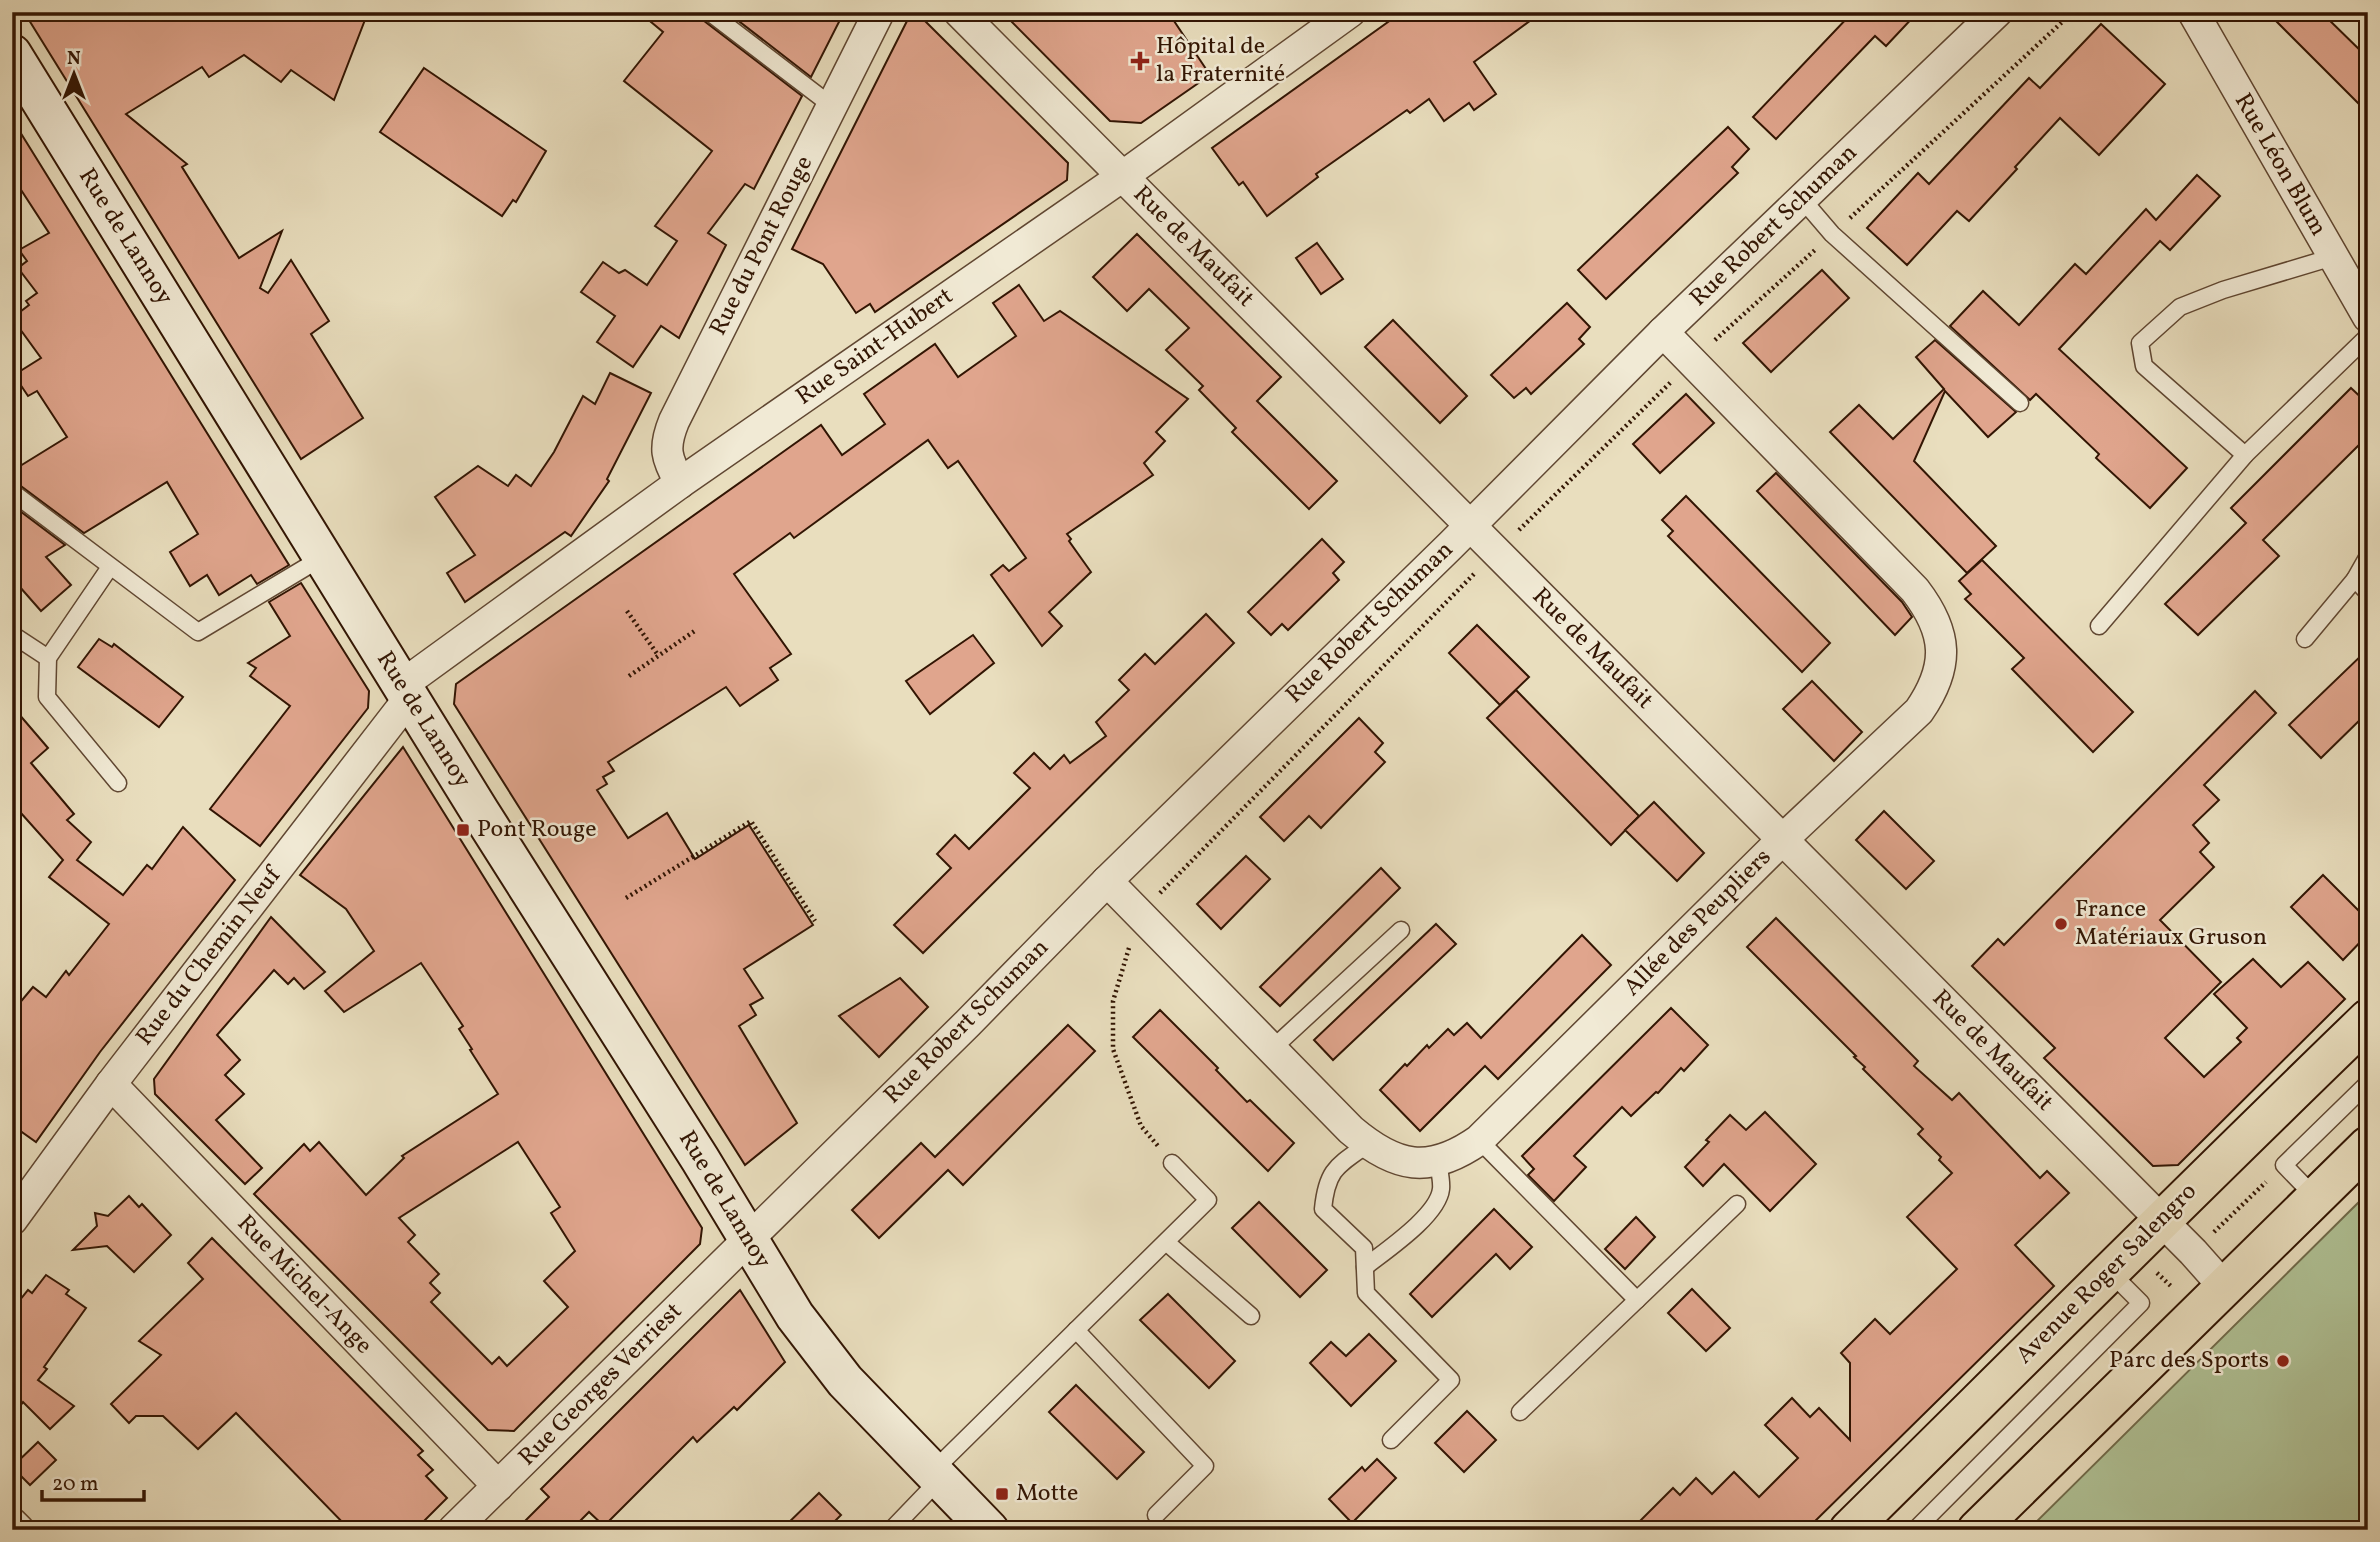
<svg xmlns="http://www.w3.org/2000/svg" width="2380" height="1542" viewBox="0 0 2380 1542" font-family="Vollkorn,serif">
<rect width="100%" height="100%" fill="#e9debe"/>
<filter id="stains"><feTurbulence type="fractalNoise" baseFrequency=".00286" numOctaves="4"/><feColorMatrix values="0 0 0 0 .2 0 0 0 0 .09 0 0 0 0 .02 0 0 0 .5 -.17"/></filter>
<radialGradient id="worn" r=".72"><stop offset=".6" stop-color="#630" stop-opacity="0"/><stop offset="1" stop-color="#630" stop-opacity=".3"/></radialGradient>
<polygon fill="#b0c296" stroke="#716c4c" stroke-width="2" points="2368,1193 2368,1530 2028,1530"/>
<g fill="#e0a58d" stroke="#321503" stroke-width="2" fill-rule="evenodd">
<polygon points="24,12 368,12 334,100 291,70 281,82 244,55 209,77 202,67 126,114 187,164 182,167 239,258 282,231 260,288 268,293 291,260 329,321 311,334 363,418 301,459"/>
<polygon points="639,12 699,12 703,20 802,96 754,189 745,184 708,233 726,245 679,338 661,326 633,367 597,342 615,316 581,292 603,262 619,273 625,270 647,285 677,241 655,226 712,151 624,81 663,32"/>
<polygon points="727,12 844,12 811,77"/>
<polygon points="1002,12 1168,12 1210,75 1141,123 1110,121"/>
<polygon points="1402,12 1542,12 1474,62 1496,94 1474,110 1469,103 1444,121 1429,99 1410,113 1407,110 1316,174 1318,177 1267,216 1243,182 1239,185 1212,148"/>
<polygon points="1849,12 1918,12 1886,46 1875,36 1776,139 1753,117 1851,14"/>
<polygon points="2267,12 2321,12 2368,58 2368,113"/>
<polygon points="923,19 1068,163 1067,180 875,312 870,304 856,313 823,264 792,249 907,21"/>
<polygon points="2101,24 2165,84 2099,155 2060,118 2015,167 2017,169 1969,221 1957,211 1907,265 1867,228 1918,173 1929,184 2029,78 2040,88"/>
<polygon points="424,68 546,151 516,202 513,200 502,216 380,132"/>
<polygon points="12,119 289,565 257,584 251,575 219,595 207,575 190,586 170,552 198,534 167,482 84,533 18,484 12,482 12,471 67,437 37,391 28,396 14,375 41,358 12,318 29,305 26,301 37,293 18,268 27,261 19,250 49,233 12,176"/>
<polygon points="1728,127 1749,149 1732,167 1738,173 1606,299 1578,270"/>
<polygon points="2197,175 2220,196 2170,250 2160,241 2059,349 2187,468 2150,508 2096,458 2099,454 2036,394 2030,400 1950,326 1983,291 2019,325 2075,264 2086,274 2146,209 2156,220"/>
<polygon points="1137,234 1281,377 1257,401 1337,481 1309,509 1232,432 1236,428 1199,390 1203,386 1166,350 1189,328 1149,289 1127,311 1093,277"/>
<polygon points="1317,243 1343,279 1321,294 1296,258"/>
<polygon points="1822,270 1849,298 1771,372 1743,343"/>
<polygon points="1019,285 1044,321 1060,311 1188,399 1156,432 1165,441 1144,463 1153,475 1067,534 1071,539 1069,541 1091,572 1049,612 1062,626 1042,646 991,575 1003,565 1009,571 1026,558 958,461 948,468 928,440 794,538 790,533 734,574 791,654 770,668 778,680 740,706 726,687 608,762 614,771 603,777 607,784 597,790 628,838 667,813 695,859 749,825 813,925 744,969 763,998 750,1005 756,1015 739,1026 797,1123 745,1165 454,704 456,684 821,425 842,455 885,424 864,394 935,344 958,377 982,360 1016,336 993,303"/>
<polygon points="1567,303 1590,327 1579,339 1584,344 1531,394 1526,388 1514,398 1491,375"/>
<polygon points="1393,320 1467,396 1440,423 1365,347"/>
<polygon points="1935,340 2016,412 1988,437 1945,391 1914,461 1996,546 1967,573 1830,432 1859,405 1893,439 1944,389 1916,357"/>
<polygon points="610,373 651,393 607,479 609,481 571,536 565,532 465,602 447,573 475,555 435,497 478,466 508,486 516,475 531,486 554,452 583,396 595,404"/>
<polygon points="2351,388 2368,404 2368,436 2263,540 2279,556 2198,635 2165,604 2246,523 2231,508"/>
<polygon points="1686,394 1714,423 1660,473 1633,444"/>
<polygon points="1776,473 1902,602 1912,617 1895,635 1757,491"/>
<polygon points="1686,496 1830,643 1802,672 1668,536 1673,531 1662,520"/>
<polygon points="12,505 65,545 46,557 71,585 41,611 12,578"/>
<polygon points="1322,539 1344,562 1333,573 1339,580 1288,630 1282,624 1271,635 1248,612"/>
<polygon points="1982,560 2133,712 2093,752 2012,669 2024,658 1965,599 1971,594 1959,581"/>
<polygon points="301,583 369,691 368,708 260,846 210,809 290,706 250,676 256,668 248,663 290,636 269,602"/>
<polygon points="1206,614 1234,643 923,953 894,925 951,868 937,854 955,835 969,849 1030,788 1014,773 1034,753 1050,769 1064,755 1070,763 1106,736 1096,722 1129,690 1119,680 1145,654 1155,664"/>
<polygon points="1477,625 1529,677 1500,705 1449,653"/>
<polygon points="973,635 994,663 930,714 906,681"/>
<polygon points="99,639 112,647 114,644 183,697 159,727 78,667"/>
<polygon points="2368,649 2368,712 2321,758 2289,725"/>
<polygon points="1812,681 1862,732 1834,761 1783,709"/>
<polygon points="1516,690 1639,816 1611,845 1487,718"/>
<polygon points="2255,691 2276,713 2204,785 2219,800 2193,825 2209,843 2200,852 2214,867 2160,920 2221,982 2165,1038 2204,1077 2241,1042 2237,1038 2247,1028 2214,994 2253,959 2281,987 2308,962 2345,999 2178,1165 2153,1166 2044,1058 2055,1048 1972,966 1998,939 2004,945"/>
<polygon points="12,706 48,748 31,763 74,814 67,820 91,842 77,860 123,895 147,865 152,869 183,827 235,880 100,1052 36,1142 12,1125 12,1012 33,987 46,997 66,971 69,975 109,924 49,877 63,860 12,803"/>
<polygon points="1359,718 1383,743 1375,752 1385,762 1321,828 1309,816 1284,841 1260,817"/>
<path d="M403,747L702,1228L700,1244L514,1431L488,1430L254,1194L304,1144L310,1151L319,1142L366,1195L404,1158L402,1156L498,1094L470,1050L472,1049L459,1029L463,1026L421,963L344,1012L325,991L374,951L346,909L300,875ZM518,1142L560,1207L551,1213L575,1251L544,1281L568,1307L507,1366L499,1357L492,1364L431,1302L440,1293L430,1283L439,1274L408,1242L415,1235L399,1218Z"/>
<polygon points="1654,802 1704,853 1677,881 1625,830"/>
<polygon points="1884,811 1934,861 1906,889 1856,840"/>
<polygon points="1246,856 1270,879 1221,929 1197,904"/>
<polygon points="1381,868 1400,888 1280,1006 1260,987"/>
<polygon points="2323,875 2368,920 2368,934 2343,960 2291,907"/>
<polygon points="271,917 325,972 304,989 294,978 288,984 274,970 217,1035 240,1060 225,1075 244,1094 216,1120 262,1168 245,1184 155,1094 154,1079"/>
<polygon points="1776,918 1918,1061 1914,1066 1952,1100 1959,1093 2040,1178 2047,1171 2069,1193 2015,1245 2054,1286 1806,1530 1631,1530 1673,1488 1680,1495 1696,1478 1712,1494 1734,1472 1759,1497 1798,1458 1765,1425 1792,1398 1810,1417 1819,1408 1850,1440 1850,1363 1841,1353 1875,1319 1890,1334 1957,1269 1907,1217 1952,1173 1939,1160 1941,1157 1918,1134 1923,1129 1863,1069 1865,1067 1854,1057 1856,1056 1747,947"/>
<polygon points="1436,924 1456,944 1333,1060 1314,1040"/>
<polygon points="1582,935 1611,965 1498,1079 1485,1066 1420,1131 1380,1090 1405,1064 1407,1066 1427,1045 1429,1048 1448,1029 1454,1035 1467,1023 1481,1038"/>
<polygon points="900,978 928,1007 879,1057 839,1016"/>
<polygon points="1671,1008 1708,1045 1684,1071 1681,1068 1658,1093 1656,1092 1631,1116 1622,1107 1574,1156 1586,1167 1554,1201 1528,1175 1534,1169 1522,1156"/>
<polygon points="1160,1010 1218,1068 1216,1070 1247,1102 1250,1100 1294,1143 1268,1171 1133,1037"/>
<polygon points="1068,1025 1095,1051 963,1185 948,1170 879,1238 852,1210 921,1143 935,1157"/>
<polygon points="1765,1112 1816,1164 1770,1211 1724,1164 1703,1186 1685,1167 1709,1142 1706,1140 1730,1115 1746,1130"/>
<polygon points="129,1196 139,1207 142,1204 171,1235 134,1272 107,1246 73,1250 97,1226 95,1213 108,1216"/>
<polygon points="1259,1202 1327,1270 1300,1297 1232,1228"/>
<polygon points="1494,1209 1532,1247 1510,1269 1496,1254 1432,1317 1410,1294"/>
<polygon points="1636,1217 1655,1237 1625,1269 1605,1249"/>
<polygon points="212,1238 423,1451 418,1455 433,1470 426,1476 447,1498 415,1530 350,1530 236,1413 198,1449 163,1416 136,1416 129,1423 111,1404 161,1355 139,1341 203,1279 188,1263"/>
<polygon points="46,1275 69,1290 66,1294 86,1308 44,1367 47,1369 38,1380 74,1406 50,1429 23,1402 12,1418 12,1310 28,1290 32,1293"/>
<polygon points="1692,1289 1730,1328 1706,1351 1668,1313"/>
<polygon points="740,1290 785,1362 737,1410 734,1407 697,1442 693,1437 604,1526 589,1512 571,1530 516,1530 549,1497 541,1489"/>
<polygon points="1168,1294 1235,1361 1209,1388 1140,1320"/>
<polygon points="1369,1334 1396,1361 1351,1406 1310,1363 1331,1342 1346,1356"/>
<polygon points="1076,1385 1144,1452 1117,1479 1049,1412"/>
<polygon points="1467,1411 1496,1440 1464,1472 1435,1443"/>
<polygon points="38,1442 56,1460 30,1485 12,1467"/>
<polygon points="1377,1459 1396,1478 1352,1523 1329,1499 1362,1467 1365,1471"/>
<polygon points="819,1493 841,1515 826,1530 781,1530"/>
</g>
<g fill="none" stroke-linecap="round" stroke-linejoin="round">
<defs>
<g id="service">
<polyline points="709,12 832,106"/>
<polyline points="1802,199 1832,234 2020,403"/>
<polyline points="2245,455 2144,366 2140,343 2180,307 2223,290 2333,257"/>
<polyline points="12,492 198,632 323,557"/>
<polyline points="2368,556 2355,579 2368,593"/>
<polyline points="110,567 48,658 47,697 118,783"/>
<polyline points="2099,626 2245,455 2368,336"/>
<polyline points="13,635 48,658"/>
<polyline points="2305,639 2355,579"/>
<polyline points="1273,1048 1401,930"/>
<polyline points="1479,1140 1637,1300 1737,1204"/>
<path d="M1368,1144C1337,1166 1327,1169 1323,1209L1364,1248L1366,1293L1451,1380L1391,1440"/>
<polyline points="2315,1197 2284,1165 2368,1083"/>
<polyline points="1166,1242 1251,1316"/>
<path d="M1365,1267C1385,1251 1438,1216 1441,1189C1442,1181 1439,1170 1438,1162"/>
<polyline points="1076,1330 1205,1466 1156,1515"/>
<polyline points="1520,1412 1637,1300"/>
<polyline points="932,1472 1208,1200 1172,1163"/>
<polyline points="891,1530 939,1480"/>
<polyline points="1915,1530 2141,1303 2110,1272"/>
</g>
<g id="minor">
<polyline points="959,12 2193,1252 2225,1288"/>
<polyline points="2193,12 2368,317"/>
<path d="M680,483C666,458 663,448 674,421L879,12"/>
<polyline points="402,685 680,483 1123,176 1350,12"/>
<path d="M1107,881L1351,1130C1396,1168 1429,1175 1479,1140L1782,840L1919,711C1950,666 1948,633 1915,590L1663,332"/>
<polyline points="111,1084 498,1486"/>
<polyline points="12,1220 111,1084 410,697"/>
<polyline points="12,1523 19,1530"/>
<polyline points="453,1530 968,1023 1107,881 1451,545 1663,332 1997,12"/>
</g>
<polyline id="secondary" points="12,54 480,812 700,1159 795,1316 845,1381 989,1530"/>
<g id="primary">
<path d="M1849,1530C2022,1359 2193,1188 2368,1019"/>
<polyline points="1977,1530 2368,1146"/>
</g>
</defs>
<use href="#service" stroke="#604732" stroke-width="19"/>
<use href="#minor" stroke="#604732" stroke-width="33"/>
<use href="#secondary" stroke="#321503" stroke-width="42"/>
<use href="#primary" stroke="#321503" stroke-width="42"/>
<g stroke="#321503" stroke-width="4.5" stroke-dasharray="2 3.5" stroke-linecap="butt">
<polyline points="1850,218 2073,12"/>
<polyline points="1715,340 1815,250"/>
<polyline points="1519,530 1671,382"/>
<polyline points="627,611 658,655"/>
<polyline points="629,676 696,630"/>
<polyline points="1160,893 1475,573"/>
<polyline points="626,898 751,821 815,921"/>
<polyline points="1129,948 1113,1001 1113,1049 1141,1126 1158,1146"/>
<polyline points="2214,1232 2266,1182"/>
<polyline points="2157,1273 2173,1288"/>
</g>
<use href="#service" stroke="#f1ead5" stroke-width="16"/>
<use href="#minor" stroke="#f1ead5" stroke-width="30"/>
<use href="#secondary" stroke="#f1ead5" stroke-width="38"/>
<use href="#primary" stroke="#e9debe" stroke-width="38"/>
</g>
<g fill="#8f2418" stroke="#f1ead5" stroke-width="2.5">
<path d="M1136.5 50.5h7v7h7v7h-7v7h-7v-7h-7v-7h7z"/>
<rect x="456" y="823" width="14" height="14" rx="3.5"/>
<circle cx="2061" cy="924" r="7"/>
<circle cx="2283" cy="1361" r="7"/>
<rect x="995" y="1487" width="14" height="14" rx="3.5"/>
</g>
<g text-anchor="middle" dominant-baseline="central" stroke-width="5" stroke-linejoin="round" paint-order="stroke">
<g font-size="24" fill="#321503" stroke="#f1ead5" text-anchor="start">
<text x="1156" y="47">Hôpital de<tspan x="1156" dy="28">la Fraternité</tspan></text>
<text x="477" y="830">Pont Rouge</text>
<text x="2075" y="910">France<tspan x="2075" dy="28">Matériaux Gruson</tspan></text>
<text x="2269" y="1361" text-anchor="end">Parc des Sports</text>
<text x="1016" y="1494">Motte</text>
</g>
<g font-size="24" fill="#321503" stroke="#f1ead5">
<text transform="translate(2280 165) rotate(60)">Rue Léon Blum</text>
<text transform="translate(1774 226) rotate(-44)">Rue Robert Schuman</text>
<text transform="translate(125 237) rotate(58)">Rue de Lannoy</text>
<text transform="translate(762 246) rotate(-63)">Rue du Pont Rouge</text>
<text transform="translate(1193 247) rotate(45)">Rue de Maufait</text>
<text transform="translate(875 347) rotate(-35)">Rue Saint-Hubert</text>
<text transform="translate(1370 623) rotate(-44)">Rue Robert Schuman</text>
<text transform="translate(1592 649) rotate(45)">Rue de Maufait</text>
<text transform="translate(423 720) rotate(58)">Rue de Lannoy</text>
<text transform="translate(1698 923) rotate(-45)">Allée des Peupliers</text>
<text transform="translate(209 957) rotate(-52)">Rue du Chemin Neuf</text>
<text transform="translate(967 1022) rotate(-45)">Rue Robert Schuman</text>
<text transform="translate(1992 1051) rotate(45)">Rue de Maufait</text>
<text transform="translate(724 1200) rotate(59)">Rue de Lannoy</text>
<text transform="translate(2107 1274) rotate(-45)">Avenue Roger Salengro</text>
<text transform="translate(304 1285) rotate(46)">Rue Michel-Ange</text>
<text transform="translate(601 1385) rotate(-45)">Rue Georges Verriest</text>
</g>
</g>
<rect width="2380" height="1542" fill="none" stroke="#e9debe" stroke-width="42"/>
<rect x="14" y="14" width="2352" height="1514" fill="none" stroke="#321503" stroke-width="3.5"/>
<rect x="21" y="21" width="2338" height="1500" fill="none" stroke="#321503" stroke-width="2"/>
<g transform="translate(74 74)" stroke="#f1ead5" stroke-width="5" paint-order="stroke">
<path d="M0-5L12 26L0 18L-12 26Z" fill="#321503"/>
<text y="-10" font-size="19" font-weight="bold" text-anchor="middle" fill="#321503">N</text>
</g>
<path d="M42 1490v10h102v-10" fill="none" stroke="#321503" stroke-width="3.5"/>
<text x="52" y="1490" font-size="21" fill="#321503" stroke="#f1ead5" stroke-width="5" paint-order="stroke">20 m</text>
<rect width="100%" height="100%" filter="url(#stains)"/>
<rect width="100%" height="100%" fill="url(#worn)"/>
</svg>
